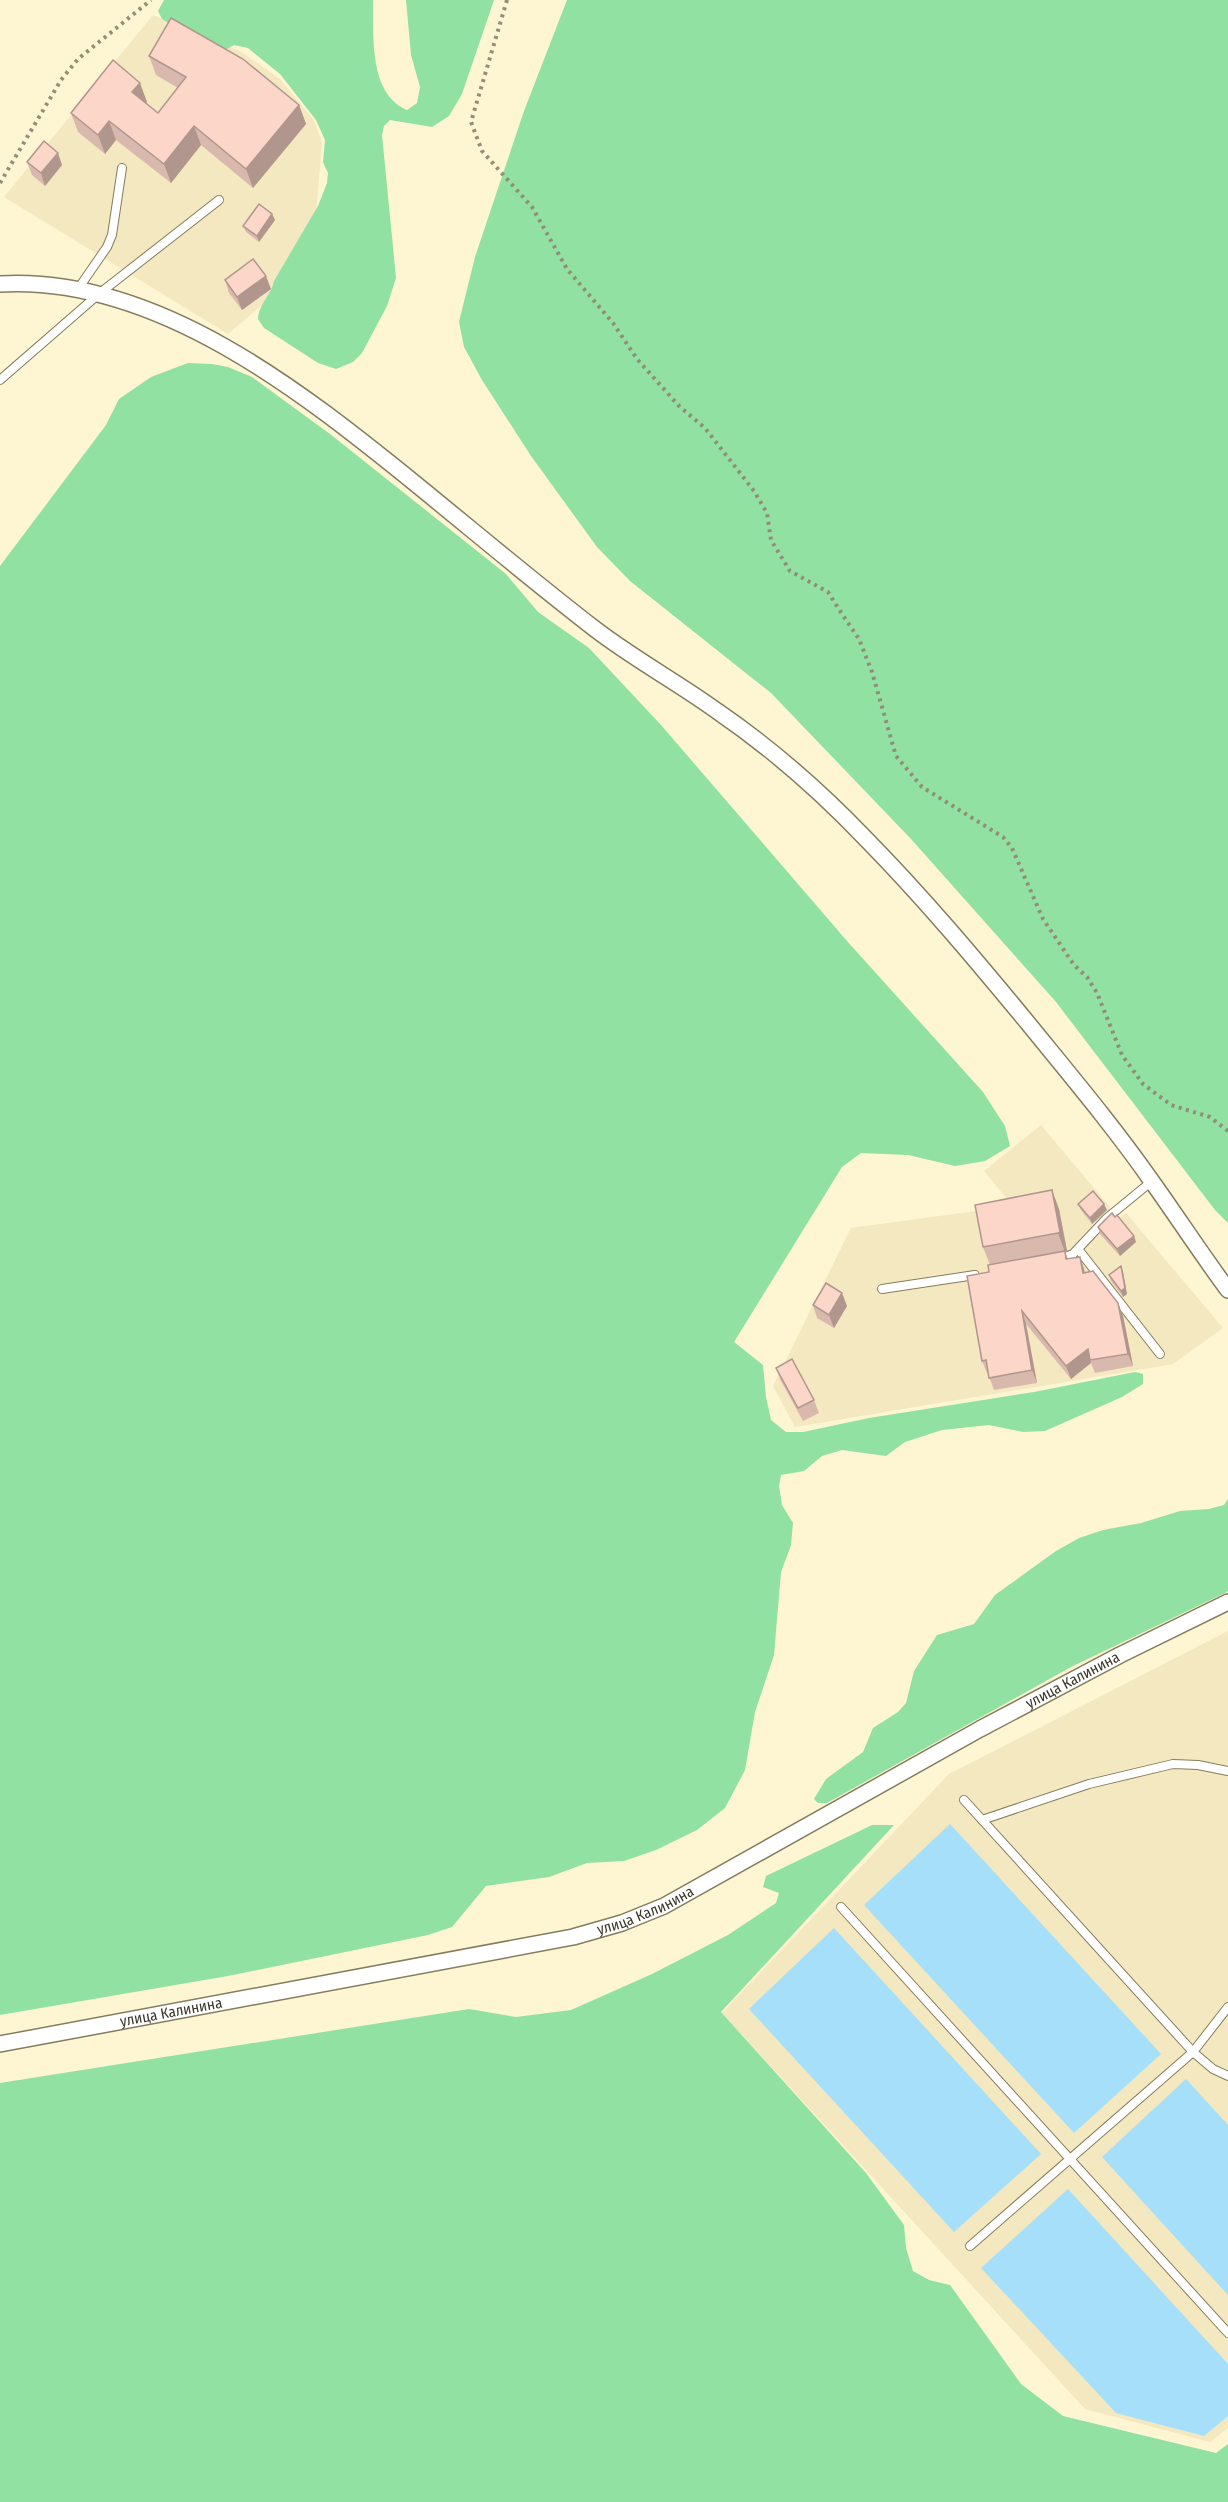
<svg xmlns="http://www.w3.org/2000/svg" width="1228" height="2502" viewBox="0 0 1228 2502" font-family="'Fira Sans Condensed',sans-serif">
<rect width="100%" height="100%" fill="#fef5d2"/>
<g fill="#f3e8bf">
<polygon points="153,15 240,51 280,79 314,120 322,142 316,216 269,299 228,334 4,197"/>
<polygon points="1041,1125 1119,1218 1126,1213 1223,1328 1173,1364 795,1427 773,1386 851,1228 1013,1206 984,1171"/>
<polygon points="1228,1631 1228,2428 1210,2442 1085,2409 722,2013 949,1774"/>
</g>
<g fill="#91e1a3">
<path d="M164,0H373C374,35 368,93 407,110L417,103L420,87L411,55L406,0H494L462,94L449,116L432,127L390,120L384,126L382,135L396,278L387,306L362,353L353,362L336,369L318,363L264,328L258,319C259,303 271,296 274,281L318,206L327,183L328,173L323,162L325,140L316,120L280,74L248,48L234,45L218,54L162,19L158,11Z"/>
<polygon points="567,0 1228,0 1228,1223 1215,1210 1056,1002 911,839 771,693 630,581 597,547 531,456 482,380 464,347 459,322 475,257 524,111"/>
<polygon points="188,363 212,364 228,367 252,377 330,434 506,574 538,612 589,648 661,725 847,941 983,1092 1005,1126 1010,1146 985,1161 955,1166 908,1155 861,1153 842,1167 734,1342 763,1365 766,1397 771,1420 786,1432 803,1432 869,1418 1034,1392 1135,1372 1143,1374 1143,1384 1122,1397 1045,1431 1023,1432 989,1425 942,1430 905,1442 886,1456 842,1450 822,1456 804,1471 781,1475 779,1486 782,1505 793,1523 791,1545 781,1572 774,1655 755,1712 745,1770 725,1808 697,1830 656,1850 624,1861 587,1863 549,1877 486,1886 452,1927 428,1935 228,1976 0,2015 0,566 106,425 119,399 151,377"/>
<polygon points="1228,1499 1228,1591 1225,1593 1071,1667 827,1803 818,1803 814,1799 826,1779 863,1752 873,1728 898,1712 906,1703 914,1671 937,1635 974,1624 995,1595 1056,1551 1079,1538 1103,1530 1141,1523 1180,1511 1209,1509 1224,1505"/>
<polygon points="872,1825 894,1825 721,2012 866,2173 904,2225 906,2248 913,2271 929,2280 950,2285 1021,2384 1063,2416 1216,2453 1228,2444 1228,2502 0,2502 0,2083 469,2009 516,2017 571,2010 652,1974 728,1935 776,1903 779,1893 763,1887 766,1876"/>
</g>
<g fill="#a5dffa">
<polygon points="950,1824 1161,2054 1074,2133 864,1905"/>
<polygon points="834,1928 1041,2154 954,2232 749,2009"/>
<polygon points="1186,2079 1228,2125 1228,2295 1102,2157"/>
<polygon points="1068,2189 1228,2364 1228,2416 1204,2436 1116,2413 981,2268"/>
</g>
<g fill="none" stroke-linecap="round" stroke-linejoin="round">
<defs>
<g id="service">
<polyline points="78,289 107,247 112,235 122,168"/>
<polyline points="0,380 100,293 219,200"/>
<polyline points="1078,1249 1160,1354"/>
<polyline points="1058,1260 1073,1254 1107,1218 1152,1181"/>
<polyline points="882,1289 975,1275"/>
<polyline points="964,1800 1193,2052 1228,2007"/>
<polyline points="982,1820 1089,1784 1173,1764 1198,1765 1228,1771"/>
<polyline points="841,1907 1228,2333"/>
<polyline points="970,2246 1193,2052 1213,2069 1228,2076"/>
</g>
<g id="minor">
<path d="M0,284C156,275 302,392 417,485C476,533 534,582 595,629C634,659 677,682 717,711C771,748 820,791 865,838C923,897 975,959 1027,1022C1070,1075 1114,1127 1153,1183C1178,1218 1202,1255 1228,1290"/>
<path id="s1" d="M0,2044L573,1937L622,1923L664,1906L980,1729L1120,1655L1228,1602"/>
</g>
</defs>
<use href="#service" stroke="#857d5e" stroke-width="10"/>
<use href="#minor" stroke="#857d5e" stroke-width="18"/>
<g stroke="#928d75" stroke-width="4" stroke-dasharray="3 4.5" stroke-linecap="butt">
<polyline points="507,0 471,122 482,151 532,207 567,269 613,323 637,359 680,407 705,428 754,491 767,513 771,540 790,571 828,592 842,614 859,639 872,672 896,756 922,787 1003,837 1012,848 1043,919 1074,965 1087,977 1097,993 1122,1055 1143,1084 1171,1105 1210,1117 1228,1131"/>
<polyline points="0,183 61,80 78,59 151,0"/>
</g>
<use href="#service" stroke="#fff" stroke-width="8"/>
<use href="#minor" stroke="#fff" stroke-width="15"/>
</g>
<g fill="#d9b8ad">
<polygon points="149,56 299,105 306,124 253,188 201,145 171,183 116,140 105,154 78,132 71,113 147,102 146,103 158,113 178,88 156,75"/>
<polygon points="27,162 62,165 45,186 32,175"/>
<polygon points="272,214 275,220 259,242 246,232 243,226"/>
<polygon points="225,280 271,289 242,310 229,293"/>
<polygon points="1078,1204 1107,1210 1092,1224 1081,1210"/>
<polygon points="1059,1209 1067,1251 1065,1252 1068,1259 1080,1257 1085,1273 1118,1303 1123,1316 1133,1366 1095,1373 1091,1363 1071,1379 1026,1324 1037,1383 994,1390 988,1373 987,1373 982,1361 990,1265 983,1247"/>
<polygon points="1098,1227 1136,1242 1120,1256 1100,1234"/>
<polygon points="1121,1266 1123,1272 1127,1294 1123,1297 1111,1281 1109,1275"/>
<polygon points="813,1305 847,1306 834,1328 817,1318"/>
<polygon points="776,1368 814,1400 819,1413 803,1421 781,1381"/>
</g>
<g fill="#b0968d">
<polygon points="140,83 147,102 139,111 132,92"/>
<polygon points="299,105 306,124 253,188 246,169"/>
<polygon points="109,121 116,140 105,154 98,135"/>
<polygon points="194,126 201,145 171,183 164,164"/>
<polygon points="58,153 62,165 45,186 41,173"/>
<polygon points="272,214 275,220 259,242 257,236"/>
<polygon points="266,276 271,289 242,310 237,297"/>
<polygon points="1052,1190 1059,1209 1067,1251 1065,1252 1069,1264 1066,1259 1065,1252 1058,1233"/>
<polygon points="1104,1204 1107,1210 1092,1224 1090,1218"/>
<polygon points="1134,1236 1136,1242 1120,1256 1117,1249"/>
<polygon points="1080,1257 1084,1269 1087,1286 1083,1273"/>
<polygon points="1121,1266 1123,1272 1127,1294 1123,1297 1121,1291"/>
<polygon points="842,1293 847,1306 834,1328 829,1315"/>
<polygon points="1118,1303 1123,1316 1133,1366 1128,1354"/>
<polygon points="1022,1311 1026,1324 1037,1383 1032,1370"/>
<polygon points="1088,1349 1091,1363 1071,1379 1066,1366"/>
</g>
<g fill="#fcd6c9" stroke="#b0968d" stroke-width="1.5">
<polygon points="171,18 243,59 299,105 246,169 194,126 164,164 109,121 98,135 71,113 113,60 140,83 132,92 158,113 186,77 149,56"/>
<polygon points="44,141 58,153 41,173 27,162"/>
<polygon points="259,204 272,214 257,236 243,226"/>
<polygon points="253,259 266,276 237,297 225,280"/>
<polygon points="1052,1190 1060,1232 1058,1233 983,1247 975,1205"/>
<polygon points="1093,1191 1104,1204 1090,1218 1078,1204"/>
<polygon points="1112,1213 1115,1217 1117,1215 1134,1236 1117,1249 1098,1227"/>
<polygon points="1065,1251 1066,1259 1080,1257 1083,1273 1093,1271 1118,1303 1128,1354 1090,1360 1088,1349 1066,1366 1022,1311 1032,1370 989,1378 986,1360 982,1361 967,1276 989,1272 988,1265"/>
<polygon points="1121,1266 1125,1288 1121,1291 1109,1275"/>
<polygon points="826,1283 842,1293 829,1315 813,1305"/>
<polygon points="792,1359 814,1400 798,1408 776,1368"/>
</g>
<g text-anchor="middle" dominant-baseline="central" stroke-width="4.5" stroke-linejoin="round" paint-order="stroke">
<g font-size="15" fill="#393628" stroke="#fff">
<text stroke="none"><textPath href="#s1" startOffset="1146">улица Калинина</textPath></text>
<text stroke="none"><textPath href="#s1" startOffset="660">улица Калинина</textPath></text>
<text stroke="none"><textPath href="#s1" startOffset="174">улица Калинина</textPath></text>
</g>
</g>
</svg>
